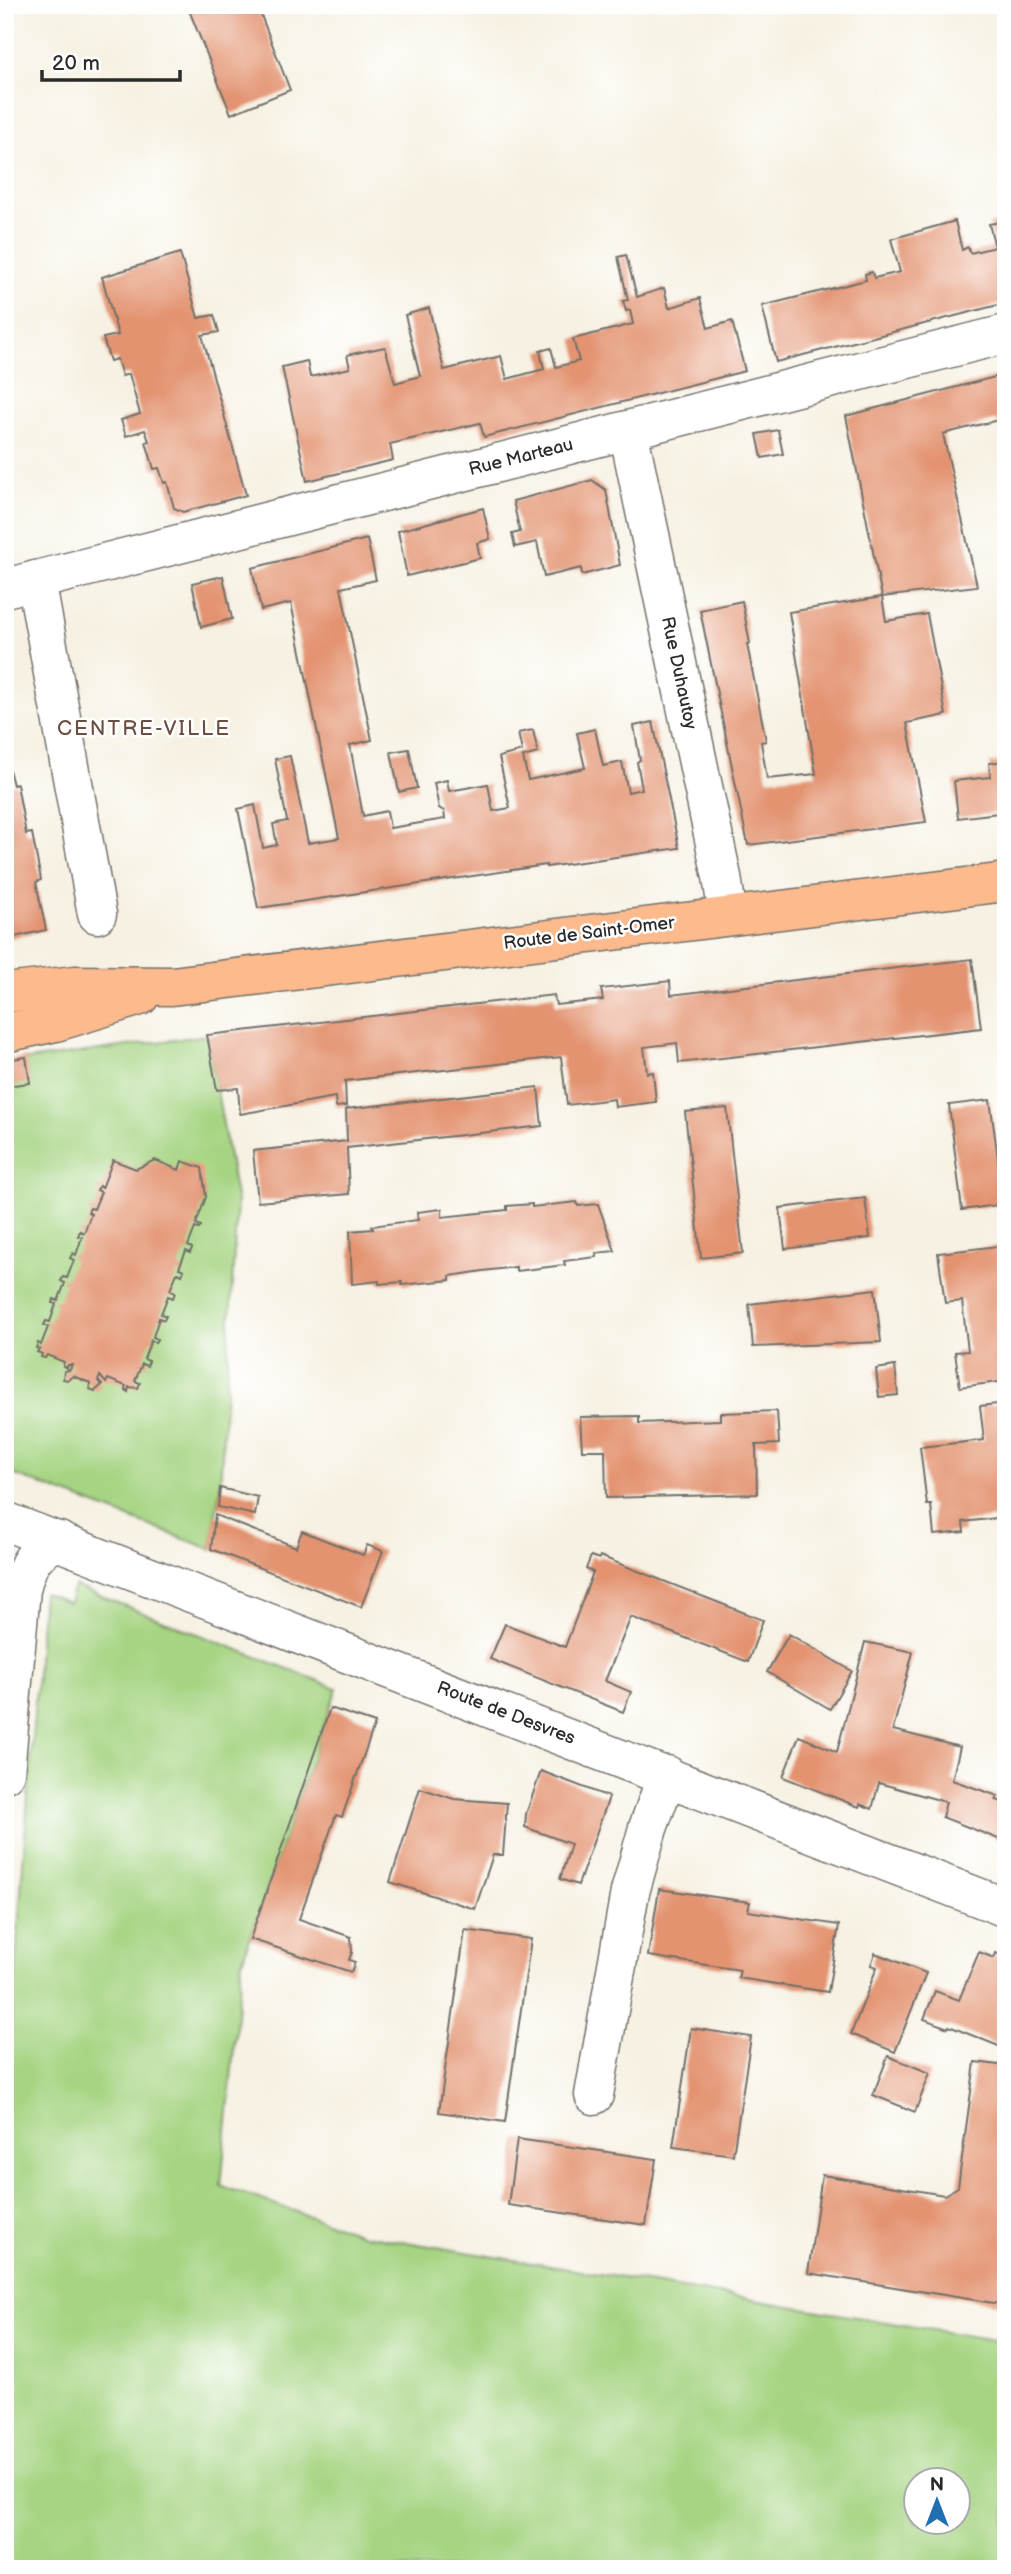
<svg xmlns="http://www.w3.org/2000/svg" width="1011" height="2574" viewBox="0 0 1011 2574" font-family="'Balsamiq Sans',sans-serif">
<rect width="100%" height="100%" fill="#fff"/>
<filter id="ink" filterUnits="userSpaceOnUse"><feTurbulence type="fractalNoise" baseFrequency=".0143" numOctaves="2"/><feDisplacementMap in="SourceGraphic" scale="14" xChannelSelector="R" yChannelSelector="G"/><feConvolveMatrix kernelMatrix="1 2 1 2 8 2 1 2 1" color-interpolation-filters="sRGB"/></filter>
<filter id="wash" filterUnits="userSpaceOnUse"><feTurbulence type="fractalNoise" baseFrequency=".00686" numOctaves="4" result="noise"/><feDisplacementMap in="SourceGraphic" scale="28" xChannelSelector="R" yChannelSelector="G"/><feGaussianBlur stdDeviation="1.57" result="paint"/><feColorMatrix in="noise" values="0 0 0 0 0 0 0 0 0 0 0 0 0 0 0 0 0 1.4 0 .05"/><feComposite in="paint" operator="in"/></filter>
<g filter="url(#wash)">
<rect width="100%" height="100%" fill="#f6f1e2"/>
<g fill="#a6d482" stroke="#688056" stroke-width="2" fill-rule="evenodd">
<polygon points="207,1035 237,1202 220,1488 211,1549 5,1471 5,1063"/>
<path d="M74,1586L337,1688L242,1961L221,2186L364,2235L1006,2342V2569H5V2107L43,1593L69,1603ZM916,2480H958V2522H916Z"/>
</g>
<g id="blocks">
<g fill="#e39370">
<polygon points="187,5 257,5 290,90 231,114"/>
<polygon points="955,221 962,250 968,247 970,253 995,247 989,224 1006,221 1006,303 776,362 762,306 866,280 865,274 872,272 874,278 900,272 891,239"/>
<polygon points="180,253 198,318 214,315 219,332 202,335 246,495 183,512 174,508 167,482 164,483 159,468 154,469 146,442 149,441 145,430 126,436 121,420 140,414 129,374 122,376 117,359 110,361 103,338 118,335 102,277"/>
<polygon points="626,255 637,297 664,288 669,308 700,298 708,328 732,321 745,371 484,437 480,423 390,444 393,460 307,481 282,367 307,361 310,377 350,368 347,355 385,347 395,383 420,376 405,315 429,308 444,370 501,356 507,379 544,369 540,351 551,348 556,367 579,361 573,339 633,324 630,310 626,311 623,301 628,300 618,257"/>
<polygon points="1006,374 1006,451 998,420 943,434 977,586 882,597 846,416"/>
<polygon points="778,430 783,454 762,458 757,434"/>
<polygon points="592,480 606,490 620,565 582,575 581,568 544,577 537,542 515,547 512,534 520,532 513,501"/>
<polygon points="483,508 490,539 477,543 480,558 407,576 398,531"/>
<polygon points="367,539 376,580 341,588 372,740 350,745 363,816 387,811 390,828 445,819 444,811 439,808 434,783 447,780 449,791 488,784 493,811 510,808 499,757 522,751 518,733 533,730 538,753 523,757 528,780 585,768 577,733 595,729 603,766 622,762 628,792 642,789 637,762 640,760 634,726 653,722 679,848 546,867 546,865 258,908 238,809 255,805 263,848 277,845 273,824 287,821 275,759 290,756 308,843 339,838 291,603 261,610 252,568"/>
<polygon points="223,576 232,619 201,627 192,583"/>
<polygon points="882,597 886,621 927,614 946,715 907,723 926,822 748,845 700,610 742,601 750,644 747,644 766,741 761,742 767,779 816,774 789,612"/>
<polygon points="409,749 417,788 399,792 391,752"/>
<polygon points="5,754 13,785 17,784 26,834 32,833 41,880 36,882 46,930 5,939"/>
<polygon points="1004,761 1006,812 958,818 954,781 990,777 989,763"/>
<polygon points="972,959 981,1028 679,1063 677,1043 644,1047 647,1073 653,1072 656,1102 615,1107 614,1099 567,1105 561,1057 345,1081 346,1106 336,1107 335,1097 240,1114 238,1088 217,1090 207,1035 554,995 556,1005 603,1000 601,989 670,981 671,995"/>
<polygon points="26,1057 30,1083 5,1086 5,1060"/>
<polygon points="538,1087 542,1126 347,1148 349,1194 258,1202 253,1151 347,1141 346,1109"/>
<polygon points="990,1100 1004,1204 962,1210 949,1105"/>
<polygon points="727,1108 743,1253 701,1258 685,1112"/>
<polygon points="113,1160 136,1169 155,1160 179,1170 182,1161 202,1168 206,1197 196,1224 201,1226 199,1229 195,1228 188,1246 192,1248 190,1253 186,1251 179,1268 184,1270 182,1275 177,1273 170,1290 175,1293 173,1298 168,1296 161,1314 166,1316 164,1320 159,1318 153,1337 157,1339 155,1343 151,1340 144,1359 149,1361 147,1366 142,1364 135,1381 140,1383 138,1388 129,1387 128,1392 125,1389 126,1386 108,1379 106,1383 100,1376 98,1381 102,1385 95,1391 90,1389 90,1383 73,1376 68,1380 63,1379 64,1371 70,1370 72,1365 68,1365 67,1368 63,1366 64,1362 47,1355 45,1358 41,1357 42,1354 37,1352 39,1349 36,1348 38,1343 41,1345 48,1327 44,1325 46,1321 50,1322 56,1304 53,1303 54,1299 58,1301 65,1283 61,1281 63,1277 67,1278 74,1260 70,1258 73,1253 76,1255 82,1237 78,1236 80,1231 84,1233 91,1214 88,1212 90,1208 94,1209 101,1192 97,1190 99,1186 102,1188"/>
<polygon points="865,1198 870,1238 785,1249 780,1208"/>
<polygon points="577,1202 578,1206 598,1204 615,1251 596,1253 597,1257 564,1261 565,1265 516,1271 516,1267 483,1271 450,1276 450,1280 402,1285 402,1282 379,1284 379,1281 352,1284 350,1231 373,1229 372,1226 418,1220 417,1212 442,1209 442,1217 507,1210 507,1206 532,1204 532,1207"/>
<polygon points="1006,1245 1006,1381 960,1387 955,1352 968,1351 962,1301 945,1303 938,1253"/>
<polygon points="875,1289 881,1342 753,1347 749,1304"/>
<polygon points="895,1366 898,1395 879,1397 876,1369"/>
<polygon points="1006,1403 1006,1517 963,1522 964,1532 934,1535 931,1505 927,1505 920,1447 984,1440 980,1406"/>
<polygon points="777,1411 779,1444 756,1445 757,1494 606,1498 605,1450 582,1450 580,1417 639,1416 639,1423 720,1420 720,1413"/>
<polygon points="220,1488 258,1497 255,1515 218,1507"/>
<polygon points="215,1515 296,1547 302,1531 363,1555 367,1545 383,1551 361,1607 211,1549"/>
<polygon points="591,1556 599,1559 600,1556 763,1620 748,1662 631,1617 605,1681 631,1692 623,1712 490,1659 505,1624 565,1647 593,1572 586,1569"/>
<polygon points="789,1634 852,1671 830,1709 767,1672"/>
<polygon points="865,1642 913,1652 893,1730 960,1747 952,1780 998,1796 996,1800 1006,1803 1006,1842 942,1817 946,1802 879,1783 872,1809 860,1804 859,1807 783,1777 799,1736 837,1752"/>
<polygon points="330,1708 375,1723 342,1817 336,1815 299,1919 351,1937 352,1952 349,1960 355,1962 351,1972 250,1939"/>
<polygon points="541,1771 609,1797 578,1885 560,1879 571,1844 525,1827 526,1814"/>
<polygon points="420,1788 454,1799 507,1803 503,1855 493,1855 475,1909 390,1882"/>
<polygon points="659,1889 750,1902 748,1911 839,1925 828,1992 738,1978 740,1970 648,1956"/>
<polygon points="465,1930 531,1939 505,2122 439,2112"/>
<polygon points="979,1952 994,1958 996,1953 1006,1957 1006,2049 949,2026 948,2028 924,2019 935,1991 959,2000"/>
<polygon points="875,1953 926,1973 895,2052 851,2034 877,1967 871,1965"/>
<polygon points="691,2028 751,2037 733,2155 673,2147"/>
<polygon points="888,2056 930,2073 915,2112 873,2095"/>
<polygon points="975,2062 1006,2066 1006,2305 808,2273 822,2175 944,2195 958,2187"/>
<polygon points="517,2139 656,2159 646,2225 508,2205"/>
</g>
</g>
</g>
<g filter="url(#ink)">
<use href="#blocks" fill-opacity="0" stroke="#72706b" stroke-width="2"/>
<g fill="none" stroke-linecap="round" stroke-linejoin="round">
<defs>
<g id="minor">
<polyline points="628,430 722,877 728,916"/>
<polyline points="36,580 97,914"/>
<polyline points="5,588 1006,334"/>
<polyline points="5,1521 1006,1908"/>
<path d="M5,1773L21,1589C27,1564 34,1550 59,1541"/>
<polyline points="594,2095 630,1892 648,1828 667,1775"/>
</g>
<g id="major">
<polyline points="5,993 75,985 172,986 1006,882"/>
<polyline points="5,1033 56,1022 140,996"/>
</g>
</defs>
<use href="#minor" stroke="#72706b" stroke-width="41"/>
<use href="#major" stroke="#72706b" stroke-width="41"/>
<use href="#minor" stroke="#fff" stroke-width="38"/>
<use href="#major" stroke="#fcba8d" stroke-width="38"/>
</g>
</g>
<g text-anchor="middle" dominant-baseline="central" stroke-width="5" stroke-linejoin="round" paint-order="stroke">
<g font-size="18" fill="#2b2b2b" stroke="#fff">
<text transform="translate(521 457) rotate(-14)">Rue Marteau</text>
<text transform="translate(679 673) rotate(78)">Rue Duhautoy</text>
<text transform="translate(589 933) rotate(-7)">Route de Saint-Omer</text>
<text transform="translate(506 1713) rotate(21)">Route de Desvres</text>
</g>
<g font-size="21" letter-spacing="2" fill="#6b4f43" stroke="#fff">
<text x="144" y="728">CENTRE-VILLE</text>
</g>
</g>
<rect width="1011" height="2574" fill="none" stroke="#fff" stroke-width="28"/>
<g transform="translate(937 2501)"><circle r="33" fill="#ffffff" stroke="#aaaaaa" stroke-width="2"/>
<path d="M0-5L12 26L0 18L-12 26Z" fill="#1f6fb2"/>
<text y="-10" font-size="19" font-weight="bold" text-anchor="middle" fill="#2b2b2b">N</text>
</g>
<path d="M42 70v10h138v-10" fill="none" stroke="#2b2b2b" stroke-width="3.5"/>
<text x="52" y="70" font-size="21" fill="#2b2b2b" stroke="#ffffff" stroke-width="5" paint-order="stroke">20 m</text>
</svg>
